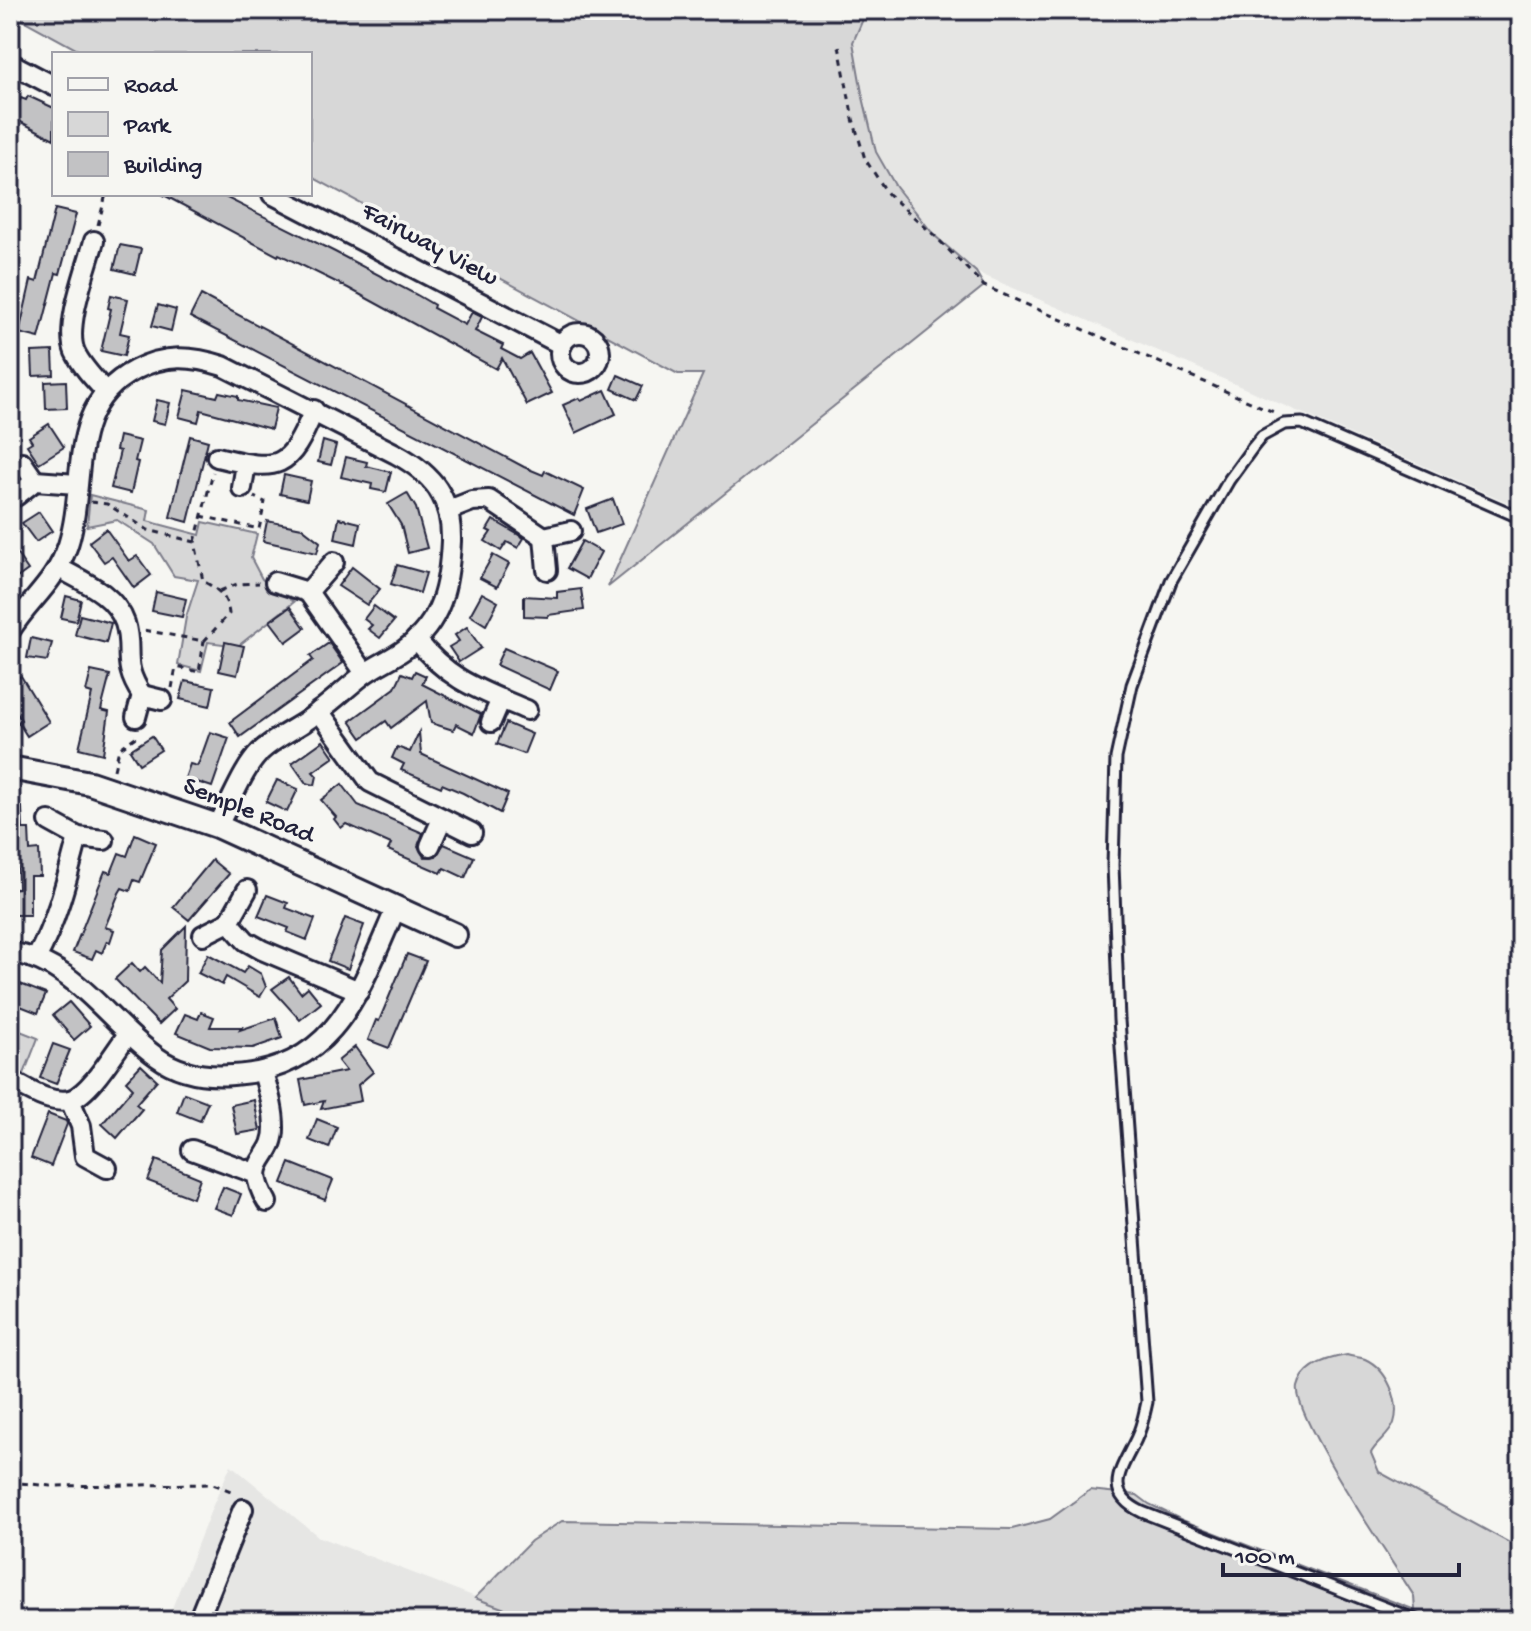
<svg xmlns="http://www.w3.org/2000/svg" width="1531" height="1631" viewBox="0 0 1531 1631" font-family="'Gochi Hand',sans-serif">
<rect width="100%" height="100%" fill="#f6f6f2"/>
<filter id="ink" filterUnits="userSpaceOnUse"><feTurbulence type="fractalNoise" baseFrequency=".0125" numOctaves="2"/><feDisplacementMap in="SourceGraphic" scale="16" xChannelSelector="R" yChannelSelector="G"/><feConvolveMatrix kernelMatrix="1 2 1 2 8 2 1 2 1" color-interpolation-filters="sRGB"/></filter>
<g filter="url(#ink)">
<g fill="#e6e6e4">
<polygon points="867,10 1521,10 1521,508 976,272 934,235 896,187 876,152 862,93 853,42"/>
<polygon points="231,1465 319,1537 538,1621 167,1621 213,1505"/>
</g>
<g fill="#d7d7d7" stroke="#7c7c89" stroke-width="2">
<polygon points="10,10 867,10 853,42 862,93 876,152 896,187 934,235 976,272 984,286 608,587 703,374 678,374 310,176 310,54 85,54 10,13"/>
<polygon points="90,495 149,510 147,521 200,535 203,522 257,534 251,558 262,579 294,602 238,646 208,642 201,671 178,665 186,617 198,580 174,576 154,544 117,520 87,526"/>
<polygon points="10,1027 38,1038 24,1074 10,1069"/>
<path d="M1347,1355C1352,1357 1360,1357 1365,1359C1387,1369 1401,1401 1394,1423C1390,1435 1377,1442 1371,1453L1379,1472L1521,1549V1621H538L475,1598L531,1541L562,1521L1012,1529L1050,1519L1090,1490L1137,1495L1149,1504L1182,1520L1415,1610L1414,1596C1394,1564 1292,1416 1298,1387C1303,1366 1328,1358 1347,1355Z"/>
</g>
<g fill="#c2c2c4" stroke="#22223b" stroke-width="2">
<polygon points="28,96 54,108 54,139 11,117 21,98 26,100"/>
<polygon points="162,194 219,194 335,252 417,295 434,305 433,308 465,325 472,312 482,317 475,331 503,345 501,349 520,359 530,353 552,393 527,405 502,358 496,369 348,288 279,254 278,256"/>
<polygon points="55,209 76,214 60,274 56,273 39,338 19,333 31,280 37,282"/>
<polygon points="120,245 141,249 135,274 114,269"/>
<polygon points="111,295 128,299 120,333 129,335 124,356 101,351 111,309 108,308"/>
<polygon points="201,295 524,467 543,475 545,471 584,490 574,515 190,317"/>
<polygon points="158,305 176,310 171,331 152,326"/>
<polygon points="53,351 54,375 33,376 32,352"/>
<polygon points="618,375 643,386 636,400 612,389"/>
<polygon points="66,381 67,408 46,409 45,382"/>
<polygon points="186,390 217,397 219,392 238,396 238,400 276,408 271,429 201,410 198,422 179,417"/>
<polygon points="605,390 616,414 576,433 563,405 579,398 581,401"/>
<polygon points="157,400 170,403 165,424 152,421"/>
<polygon points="49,424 64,447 39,463 27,445 32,442 29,437"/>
<polygon points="119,436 140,441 135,461 138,462 131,493 111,488 120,451 116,450"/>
<polygon points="190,436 208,441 188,522 170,517"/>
<polygon points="323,441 336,445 331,465 318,462"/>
<polygon points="346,457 367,462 366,466 391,472 386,492 371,489 372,484 341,477"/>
<polygon points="284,475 311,481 307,500 280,494"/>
<polygon points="407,493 416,508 427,548 408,553 401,525 388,504"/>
<polygon points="613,499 622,524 596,533 587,509"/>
<polygon points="39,512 52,531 36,542 22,523"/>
<polygon points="339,518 360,523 356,544 335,539"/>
<polygon points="493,520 524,538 518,548 507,542 501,551 485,541 491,532 487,530"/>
<polygon points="267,521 302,528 320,542 317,553 263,541"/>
<polygon points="106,529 129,561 137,556 151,575 134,588 112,557 104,562 89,542"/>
<polygon points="582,541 601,552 587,579 567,568"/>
<polygon points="10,544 28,570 10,583"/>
<polygon points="493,555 509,564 497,587 480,578"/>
<polygon points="397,565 426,573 420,593 391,584"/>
<polygon points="352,567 380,589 367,605 338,586"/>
<polygon points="581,589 584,610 548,615 548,617 524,616 524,596 557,598 557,592"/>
<polygon points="156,592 186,599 182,617 152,611"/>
<polygon points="482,593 498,602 486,625 470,615"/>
<polygon points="66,596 81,600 76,621 61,618"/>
<polygon points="374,606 394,621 380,638 368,629 372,625 364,619"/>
<polygon points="290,607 305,628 286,642 270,621"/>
<polygon points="80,615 111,623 106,643 75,635"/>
<polygon points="467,627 481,648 459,662 449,647 459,641 455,635"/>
<polygon points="31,638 52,643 47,661 27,658"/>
<polygon points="225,642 244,646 237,675 219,671"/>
<polygon points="329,643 343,663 240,737 230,722 313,660 310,656"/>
<polygon points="504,648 558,671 550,690 496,665"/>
<polygon points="91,671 110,675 101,710 109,712 103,754 79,748 92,694 86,692"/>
<polygon points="415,671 426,676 422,684 481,714 474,733 456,724 453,730 431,723 427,701 391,728 386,721 362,738 350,721 395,688 402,673 412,677"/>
<polygon points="21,676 49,722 27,736 18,722 21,720 10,701 10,683"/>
<polygon points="185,681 214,687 210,706 180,699"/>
<polygon points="506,723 532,734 524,754 497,744"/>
<polygon points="210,732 229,738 212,787 185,778 190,764 197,766 200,760"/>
<polygon points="419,732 421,754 508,794 500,813 463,793 442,784 441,787 401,770 404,764 392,758 397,747 410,752"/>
<polygon points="152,736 161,750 139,764 130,750"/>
<polygon points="323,741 334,757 313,772 317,776 315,785 306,783 292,763"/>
<polygon points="277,780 298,789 287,812 266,802"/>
<polygon points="342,784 358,805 423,833 418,846 424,857 436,856 444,844 474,857 465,878 444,868 441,873 388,850 391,844 346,824 341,828 334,819 336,817 321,800"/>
<polygon points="10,807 22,807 23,829 29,829 30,851 39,850 40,876 30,876 30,915 10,915 10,889 18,888 17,844 10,844"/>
<polygon points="135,834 156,843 140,882 134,880 130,891 122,888 119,893 105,927 114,930 110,942 107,941 102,953 96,950 92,959 73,952 105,871 111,873 119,853 127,856"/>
<polygon points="212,860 229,874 189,920 173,907"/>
<polygon points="267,895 288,903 286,908 315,919 307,940 287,932 289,928 258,916"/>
<polygon points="345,918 364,925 348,969 328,961"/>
<polygon points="186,926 185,981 166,999 175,1009 159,1024 115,979 132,963 140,972 145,967 160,983 162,950"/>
<polygon points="208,954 243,973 248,966 261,974 266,987 260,997 226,977 222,985 198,973"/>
<polygon points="407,954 426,961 389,1048 368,1040 376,1020 379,1021"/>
<polygon points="289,977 301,993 308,987 321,1003 300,1020 272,989"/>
<polygon points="10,980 46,994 38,1013 10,1002"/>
<polygon points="69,1002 90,1026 74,1040 53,1015"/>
<polygon points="201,1012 214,1017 210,1027 242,1027 240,1030 276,1018 282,1038 253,1048 210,1047 176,1033 185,1014 198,1019"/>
<polygon points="53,1044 70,1050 56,1084 40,1078"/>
<polygon points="355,1047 373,1072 358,1085 361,1101 321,1109 324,1101 305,1105 300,1080 346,1071 338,1061"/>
<polygon points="141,1065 157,1080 136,1104 142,1109 117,1138 102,1124 133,1088 126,1081"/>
<polygon points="184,1093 208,1102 200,1121 177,1112"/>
<polygon points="254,1100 260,1130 237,1134 231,1105"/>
<polygon points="48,1114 66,1121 67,1124 51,1166 31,1158"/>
<polygon points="317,1119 337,1127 329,1148 309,1140"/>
<polygon points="156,1160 200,1178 193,1198 148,1181"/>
<polygon points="290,1163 333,1180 325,1200 282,1183"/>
<polygon points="223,1187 241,1194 233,1215 214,1208"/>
</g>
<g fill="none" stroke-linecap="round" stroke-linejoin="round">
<defs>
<path id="service" d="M1419,1621L1142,1512C1101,1492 1122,1469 1136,1439C1142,1427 1144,1415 1147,1402L1119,1020L1113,865L1116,758L1132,685L1171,581L1229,480L1253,447L1262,436L1284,424L1302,423L1521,518"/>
<g id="minor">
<polyline points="10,63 54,86"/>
<polyline points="272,194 562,345"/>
<path d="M94,241C87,268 64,326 75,352C82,367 95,380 106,392"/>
<circle cx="580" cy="353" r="20"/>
<path d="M217,457C280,472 289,470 314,410"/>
<polyline points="35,481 77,484"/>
<polyline points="242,488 246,464"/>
<polyline points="16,496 35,481 22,462"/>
<polyline points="449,510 472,501 489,500 544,537"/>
<path d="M59,568C84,582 115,594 125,623C134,652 120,662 142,695"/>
<polyline points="547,570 544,537 571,531"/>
<polyline points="275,582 308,592 334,562"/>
<polyline points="308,592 365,673"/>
<path d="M10,631C30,599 55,584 68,545C88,482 64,407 135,370C165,354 192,356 223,366L396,454C433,474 452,498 451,541C449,585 442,622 405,649C392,659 376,665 363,675C344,690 326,707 306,721C291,731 272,740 260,752C241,772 232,802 217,826"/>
<path d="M416,639C449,681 480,690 527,710"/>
<polyline points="319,711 370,782 472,833"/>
<polyline points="136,717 142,695 162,700"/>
<polyline points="491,722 501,699"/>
<polyline points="49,821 78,837 104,840"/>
<polyline points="430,846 442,819"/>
<polyline points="229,922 246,941 262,950 359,991"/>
<polyline points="203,935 229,922 247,890"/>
<path d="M10,952C78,964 105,1020 157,1057C179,1073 207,1077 233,1075C337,1069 360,989 396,908"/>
<path d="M36,959C57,920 67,879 78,837"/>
<path d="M263,1072C268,1090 274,1108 274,1127C275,1162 241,1158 267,1202"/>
<path d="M10,1080C28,1089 48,1104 70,1100"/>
<polyline points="192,1150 257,1174"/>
<path d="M107,1168L85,1156L81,1126L70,1100C90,1094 115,1051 128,1034"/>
<polyline points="198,1621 243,1509"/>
</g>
<polyline id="tertiary" points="10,768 90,783 217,826 455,935"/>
</defs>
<use href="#service" stroke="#22223b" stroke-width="15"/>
<use href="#minor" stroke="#22223b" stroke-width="24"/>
<use href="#tertiary" stroke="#22223b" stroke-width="28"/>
<g stroke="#22223b" stroke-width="3" stroke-dasharray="6 6" stroke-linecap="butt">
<polyline points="839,46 853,119 865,159 888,194 934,235 984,286 1278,414"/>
<polyline points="98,225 106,194"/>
<path d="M91,502L107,504L148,530L195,542L203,581C219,590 227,596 229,614L204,641L143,630"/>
<polyline points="201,516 259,529 265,502 254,497"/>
<polyline points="195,542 213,472"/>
<polyline points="220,591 237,584 259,583"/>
<polyline points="172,688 176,667 199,672 204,641"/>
<polyline points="114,770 119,749 137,736 138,732"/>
<polyline points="10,1482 51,1486 213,1484 236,1493"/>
</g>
<use href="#service" stroke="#f6f6f2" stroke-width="9"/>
<use href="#minor" stroke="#f6f6f2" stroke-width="18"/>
<use href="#tertiary" stroke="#f6f6f2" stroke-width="22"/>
</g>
</g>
<g text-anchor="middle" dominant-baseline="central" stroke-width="7" stroke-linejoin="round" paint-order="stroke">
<g font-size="26" fill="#22223b" stroke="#f6f6f2">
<text transform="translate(429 246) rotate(28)">Fairway View</text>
<text transform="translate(248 812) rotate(22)">Semple Road</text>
</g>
</g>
<rect width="1531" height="1631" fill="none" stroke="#f6f6f2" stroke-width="40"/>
<rect x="20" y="20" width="1491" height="1591" fill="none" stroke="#22223b" stroke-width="3" filter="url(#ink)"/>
<rect x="52" y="52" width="260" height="144" fill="#f6f6f2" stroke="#a1a1a9" stroke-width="2"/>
<rect x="68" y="78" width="40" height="12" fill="#f6f6f2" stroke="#a1a1a9" stroke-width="2"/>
<text x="124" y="92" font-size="24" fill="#22223b">Road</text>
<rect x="68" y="112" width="40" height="24" fill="#d7d7d7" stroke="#a1a1a9" stroke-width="2"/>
<text x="124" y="132" font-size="24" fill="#22223b">Park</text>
<rect x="68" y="152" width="40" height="24" fill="#c2c2c4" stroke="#a1a1a9" stroke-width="2"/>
<text x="124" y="172" font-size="24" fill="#22223b">Building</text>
<path d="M1223 1563v12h236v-12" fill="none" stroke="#22223b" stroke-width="4"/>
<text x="1235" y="1563" font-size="24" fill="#22223b" stroke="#f6f6f2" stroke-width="6" paint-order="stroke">100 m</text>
</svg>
